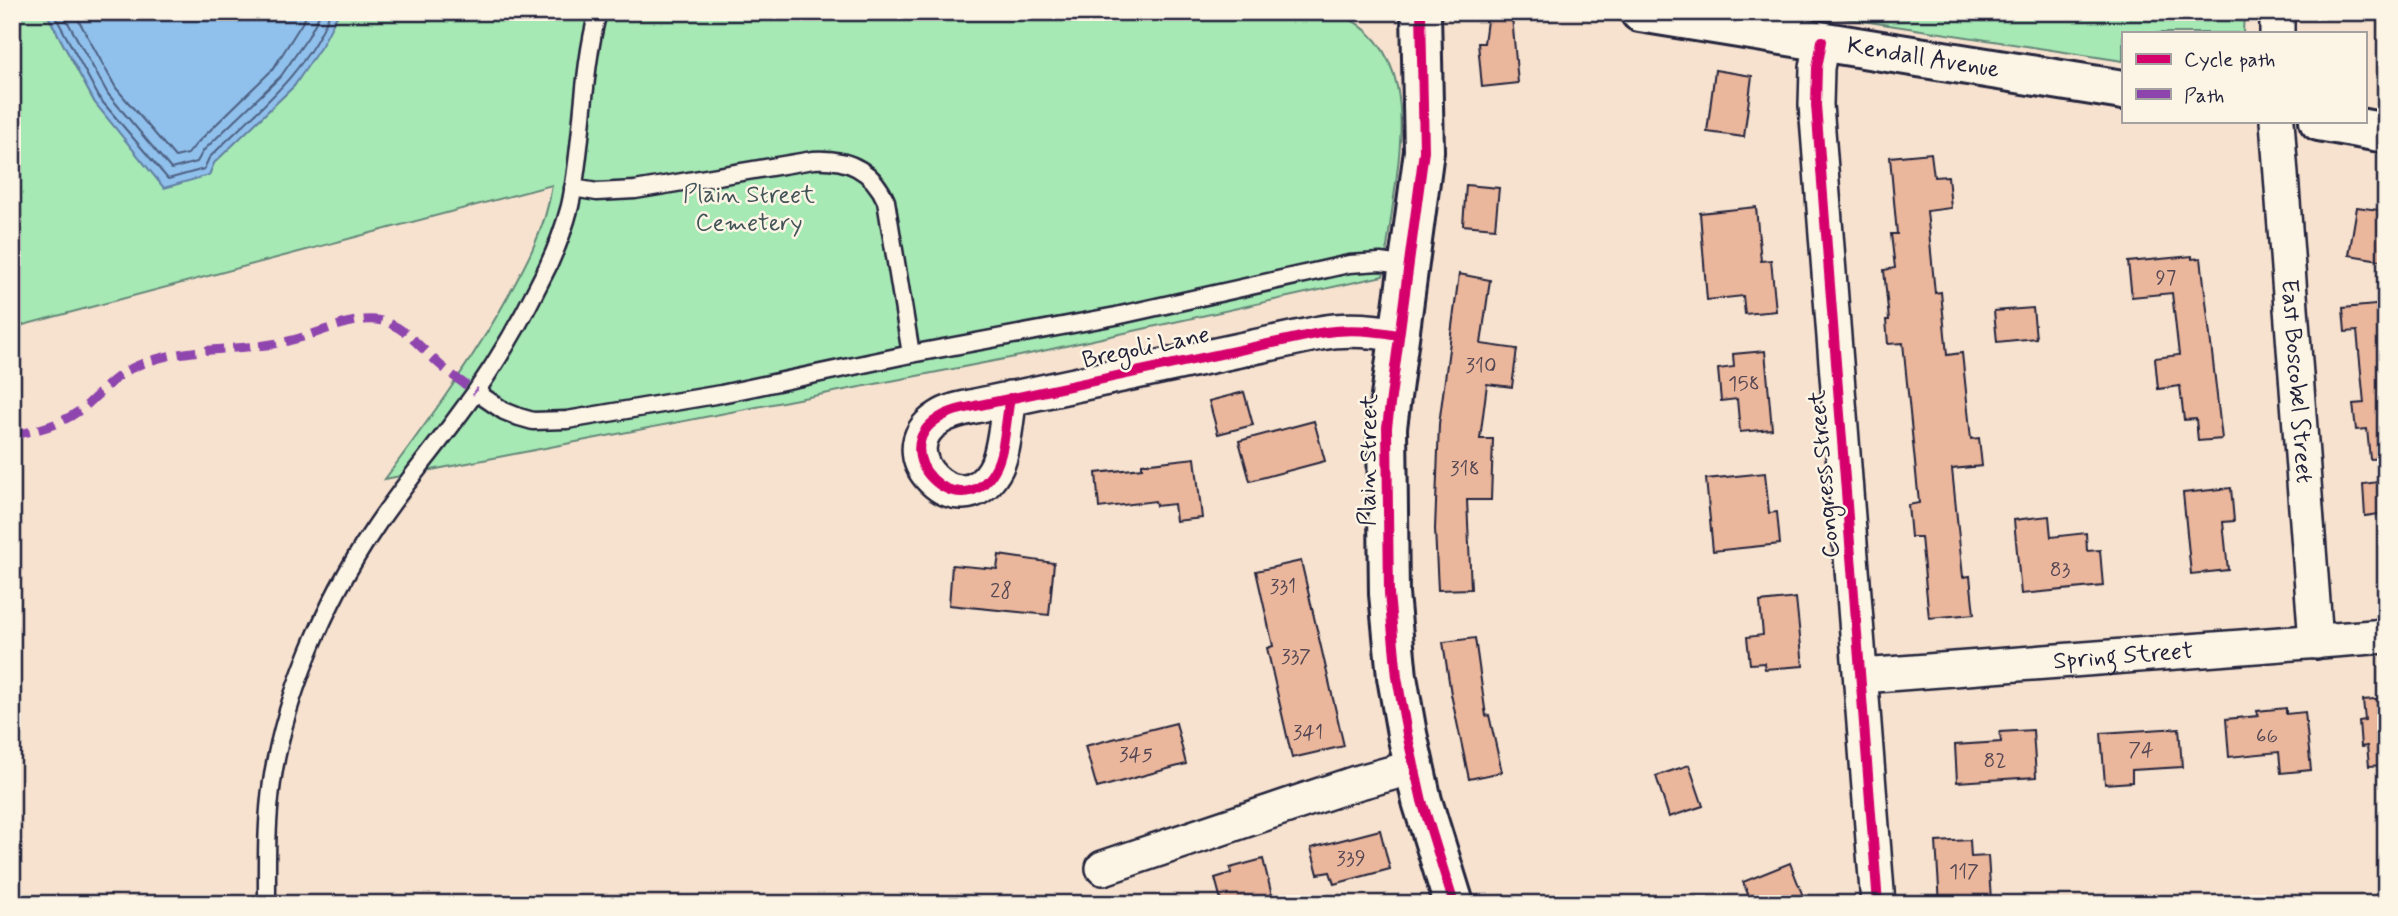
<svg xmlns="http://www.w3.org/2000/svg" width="2398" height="916" viewBox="0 0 2398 916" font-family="Mynerve,sans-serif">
<rect width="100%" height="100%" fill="#f7e2cf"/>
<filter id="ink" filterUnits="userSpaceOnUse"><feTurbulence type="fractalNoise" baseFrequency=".0143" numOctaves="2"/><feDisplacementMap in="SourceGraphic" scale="14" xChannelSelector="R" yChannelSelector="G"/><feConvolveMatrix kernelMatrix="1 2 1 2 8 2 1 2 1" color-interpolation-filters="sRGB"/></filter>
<g filter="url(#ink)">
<g fill="#a6e9b4" stroke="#648678" stroke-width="2">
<path d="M12,12H46L95,103L209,175L214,163L294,86L337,16L336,12H1335C1412,42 1404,124 1395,190C1391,219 1387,247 1383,276L1020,356L385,479C425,425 464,372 498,314C521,274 546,231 552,185L12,328Z"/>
<polygon points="1804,12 2244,12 2243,33 2123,33 2123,61"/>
</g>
<polygon fill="#90c0ec" stroke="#6481a5" stroke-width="2" points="46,12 336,12 337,16 322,45 294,86 214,163 209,175 164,188 95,103"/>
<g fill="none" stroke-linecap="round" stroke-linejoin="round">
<g stroke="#4e6182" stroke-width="2">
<path d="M53,12L100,99L168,179L204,169L209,158C253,114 308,72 330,12"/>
<polyline points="62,12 108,94 171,169 197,162 203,151 281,76 308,37 321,12"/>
<polyline points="74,12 116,88 175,157 188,154 196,144 273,69 309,12"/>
</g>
</g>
<g fill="#eab69c" stroke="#22223b" stroke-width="2">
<polygon points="1488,13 1512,17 1518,83 1482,87 1478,43 1484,43"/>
<polygon points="1715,70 1752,76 1744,137 1707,132"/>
<polygon points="1931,153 1934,177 1948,176 1951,208 1927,211 1935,293 1941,292 1947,355 1962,353 1971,439 1979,438 1982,466 1952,469 1963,577 1970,576 1974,614 1929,618 1921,537 1911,537 1908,505 1919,503 1903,343 1888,344 1886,320 1889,320 1884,270 1895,268 1891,234 1897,234 1890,157"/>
<polygon points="1466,185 1499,188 1495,228 1463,225"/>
<polygon points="1756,207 1761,261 1771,260 1776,311 1745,314 1743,296 1707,300 1700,213"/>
<polygon points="2357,207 2386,211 2386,261 2349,255"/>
<polygon points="2192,256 2192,259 2201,258 2222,439 2198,441 2196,419 2184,420 2180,386 2158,389 2155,358 2179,355 2172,293 2132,297 2128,262"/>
<polygon points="1459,274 1490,280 1481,344 1517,349 1512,387 1487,384 1480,439 1493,439 1491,500 1467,500 1471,589 1438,590 1435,529 1439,424"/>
<polygon points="2386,304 2386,458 2370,459 2367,429 2356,430 2353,404 2364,403 2357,331 2345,332 2343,308"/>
<polygon points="2033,308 2036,338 1997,342 1994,311"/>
<polygon points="1765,351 1772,429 1740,432 1737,399 1721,401 1718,369 1734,367 1733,354"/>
<polygon points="1244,392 1253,425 1218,434 1209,401"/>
<polygon points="1314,421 1325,461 1250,481 1239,441"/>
<polygon points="1195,458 1202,518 1176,521 1174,504 1156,506 1155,501 1099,508 1096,473 1142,468 1142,464"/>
<polygon points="1765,473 1769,513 1777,512 1780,544 1713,551 1706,479"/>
<polygon points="2386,481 2386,513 2365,516 2363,484"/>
<polygon points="2231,488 2234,521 2223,522 2228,570 2191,574 2183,493"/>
<polygon points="2049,516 2051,537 2086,533 2087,551 2100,550 2103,586 2021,594 2014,520"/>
<polygon points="999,555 1054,563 1049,615 949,605 952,565 997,569"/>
<polygon points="1301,561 1344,746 1292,758 1267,648 1273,646 1256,571"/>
<polygon points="1796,598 1803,666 1765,669 1764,663 1750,664 1747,637 1763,635 1760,602"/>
<polygon points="1475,638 1486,716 1489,715 1502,772 1469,779 1451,694 1443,642"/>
<polygon points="2386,698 2386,765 2369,766 2367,746 2361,747 2359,721 2365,720 2363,700"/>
<polygon points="2286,708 2286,714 2305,712 2311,770 2281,773 2279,752 2229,757 2226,719 2258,716 2257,711"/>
<polygon points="1176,723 1186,764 1097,788 1085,746"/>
<polygon points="2179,728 2182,767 2132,770 2132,782 2105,784 2101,733"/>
<polygon points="2033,730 2036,777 1957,782 1955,745 2001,742 2000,732"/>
<polygon points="1689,765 1703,806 1669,817 1656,776"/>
<polygon points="1380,830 1390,869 1334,884 1330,872 1318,874 1311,848"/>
<polygon points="1970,840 1971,857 1988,856 1991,900 1974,901 1974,904 1940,904 1936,842"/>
<polygon points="1263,859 1274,904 1222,904 1215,878 1231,873 1230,868"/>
<polygon points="1790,863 1806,904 1752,904 1743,882"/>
</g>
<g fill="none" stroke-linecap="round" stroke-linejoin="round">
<defs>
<g id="service">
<path d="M573,188L597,192L635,190L813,160C847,158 872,169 886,201L911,354"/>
<polyline points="476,392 504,411 519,417 533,421 567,420 721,394 911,354 1116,316 1349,264 1380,262 1409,266"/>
<path d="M267,904C267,863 266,823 272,782C284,698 326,600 374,529C399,491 429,456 456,419C488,377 516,331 539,284C552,260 563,233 570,206C584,142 581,75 598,12"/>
</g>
<g id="minor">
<polyline points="2277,33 2277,12"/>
<polyline points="1822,41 1817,68 1816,105 1878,904"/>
<path id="s1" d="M2277,121L2316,642"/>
<path d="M1010,398C1006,418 1005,454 994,471C960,529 883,452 939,418C951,410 966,408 980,405L1320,333C1347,328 1371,330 1398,335"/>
<path id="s2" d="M1862,676L2386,636"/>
<polyline points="1103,868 1356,783 1414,767"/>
</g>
<g id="tertiary">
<polyline points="1421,12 1424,151 1387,427 1389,594 1397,677 1407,734 1422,801 1454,904"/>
<path id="s3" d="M1640,12L2123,90"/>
<polyline points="2319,121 2386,133"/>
</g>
</defs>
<use href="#service" stroke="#22223b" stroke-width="21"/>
<use href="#minor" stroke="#22223b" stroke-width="38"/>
<use href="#tertiary" stroke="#22223b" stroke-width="44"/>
<use href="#service" stroke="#fcf5e5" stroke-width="16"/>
<use href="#minor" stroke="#fcf5e5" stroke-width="33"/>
<use href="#tertiary" stroke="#fcf5e5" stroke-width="38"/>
<path stroke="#8e44ad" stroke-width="9" stroke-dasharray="18 9" stroke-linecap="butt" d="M12,435C41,430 67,423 89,403C103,390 114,378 130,369C182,343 242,354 296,339C324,332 360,312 389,323C408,331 423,350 438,363C450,374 463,383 476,392"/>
<defs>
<g id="cycleway">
<polyline points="1421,12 1424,151 1387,427 1389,594 1397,677 1407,734 1422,801 1454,904"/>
<polyline points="1822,41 1817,68 1816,105 1878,904"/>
<path d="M1010,398C1006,418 1005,454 994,471C960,529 883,452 939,418C951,410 966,408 980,405L1320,333C1347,328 1371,330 1398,335"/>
</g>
</defs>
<use href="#cycleway" stroke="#fcf5e5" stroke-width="15"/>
<use href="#cycleway" stroke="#d6006c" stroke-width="10"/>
</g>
</g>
<g text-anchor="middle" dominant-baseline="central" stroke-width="5" stroke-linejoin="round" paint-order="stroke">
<g font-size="21" fill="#544753">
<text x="2166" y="278">97</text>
<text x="1481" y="366">310</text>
<text x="1744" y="384">158</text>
<text x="1465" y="469">318</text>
<text x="2060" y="570">83</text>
<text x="1283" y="587">331</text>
<text x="1001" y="591">28</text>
<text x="1296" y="657">337</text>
<text x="1308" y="733">341</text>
<text x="2267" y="736">66</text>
<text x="2141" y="750">74</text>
<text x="1136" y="755">345</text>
<text x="1995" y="761">82</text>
<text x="1351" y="859">339</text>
<text x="1964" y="872">117</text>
</g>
<g font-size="24" fill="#22223b" stroke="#fcf5e5">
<text stroke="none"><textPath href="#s3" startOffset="287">Kendall Avenue</textPath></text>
<text transform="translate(1146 348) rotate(-12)">Bregoli Lane</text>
<text stroke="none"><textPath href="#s1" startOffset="261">East Boscobel Street</textPath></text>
<text transform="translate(1369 460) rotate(-89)">Plain Street</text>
<text transform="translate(1825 474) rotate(-95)">Congress Street</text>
<text stroke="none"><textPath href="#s2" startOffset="262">Spring Street</textPath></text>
</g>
<g font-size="24" fill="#435459" stroke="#fcf5e5">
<text x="749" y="195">Plain Street<tspan x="749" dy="28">Cemetery</tspan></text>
</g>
</g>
<rect width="2398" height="916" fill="none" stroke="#fcf5e5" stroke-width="42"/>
<rect x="21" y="21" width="2356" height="874" fill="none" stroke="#22223b" stroke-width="2.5" filter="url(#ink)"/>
<rect x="2122" y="32" width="245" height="91" fill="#fcf5e5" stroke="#a5a1a1" stroke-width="2"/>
<rect x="2136" y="54" width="35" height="10" fill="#d6006c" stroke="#a5a1a1" stroke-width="2"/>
<text x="2184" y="66" font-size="21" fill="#22223b">Cycle path</text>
<rect x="2136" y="89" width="35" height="10" fill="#8e44ad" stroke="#a5a1a1" stroke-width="2"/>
<text x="2184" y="102" font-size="21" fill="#22223b">Path</text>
</svg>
